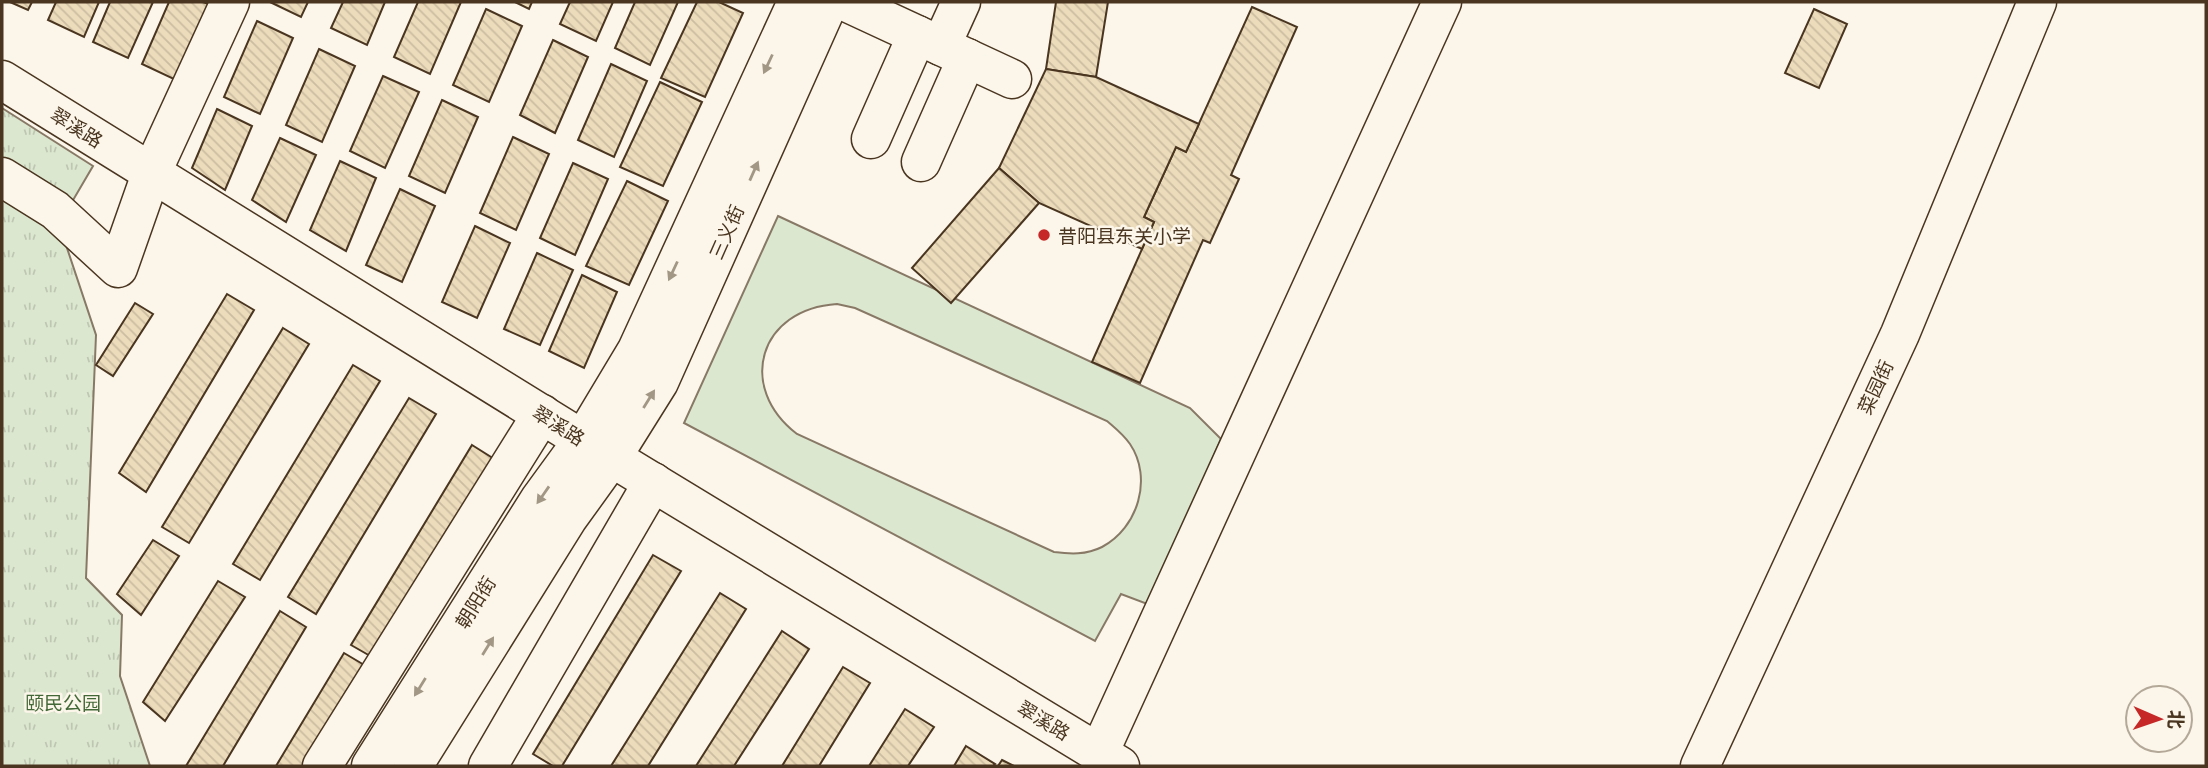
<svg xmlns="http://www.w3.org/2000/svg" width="2208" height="768" viewBox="0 0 2208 768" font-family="Commissioner,'Noto Sans SC',sans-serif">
<defs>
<pattern id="park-tufts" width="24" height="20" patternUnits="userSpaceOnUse" patternTransform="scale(1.75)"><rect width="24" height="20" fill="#dce7d0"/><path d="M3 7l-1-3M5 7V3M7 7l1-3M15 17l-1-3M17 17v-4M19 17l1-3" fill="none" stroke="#bec7b2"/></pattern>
<pattern id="building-back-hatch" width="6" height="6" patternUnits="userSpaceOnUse" patternTransform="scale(1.75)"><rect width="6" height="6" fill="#ecdcbc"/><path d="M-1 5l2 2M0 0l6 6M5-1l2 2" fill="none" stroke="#ccbda1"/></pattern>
</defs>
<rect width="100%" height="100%" fill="#fbf6e9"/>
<polygon fill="url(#park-tufts)" stroke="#887966" stroke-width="2" points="2,108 93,166 59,224 96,335 86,578 122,615 120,676 150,766 2,766"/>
<path fill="#dce7d0" stroke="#887966" stroke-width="2" fill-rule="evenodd" d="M778,216L1190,408L1221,439L1150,605L1121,594L1095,641L684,423ZM837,304L855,308L1107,421C1115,428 1123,434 1130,444C1153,478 1138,528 1102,547C1086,555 1070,554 1054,552L797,434C736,387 759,309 837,304Z"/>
<g fill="url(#building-back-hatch)" stroke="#4a3520" stroke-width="2">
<polygon points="10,2 32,2 28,10"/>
<polygon points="56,2 99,2 84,37 48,20"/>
<polygon points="110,2 153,2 128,58 93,42"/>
<polygon points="169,2 203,2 211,5 178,81 142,64"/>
<polygon points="270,2 308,2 301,17"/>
<polygon points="343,2 385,2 367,45 331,28"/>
<polygon points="418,2 461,2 430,74 394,57"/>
<polygon points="515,2 532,2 529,9"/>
<polygon points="570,2 613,2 596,41 560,24"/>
<polygon points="635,2 678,2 650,65 615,48"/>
<polygon points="697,2 719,2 743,13 705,97 661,78"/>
<polygon points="1056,2 1108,2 1096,77 1046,69"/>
<polygon points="1252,7 1297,27 1231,175 1239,179 1210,243 1203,240 1140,383 1092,362 1154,222 1144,217 1176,147 1186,152"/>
<polygon points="486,9 522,26 489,102 453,85"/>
<polygon points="1814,9 1847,24 1819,88 1785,73"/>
<polygon points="257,21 293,38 260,114 224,97"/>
<polygon points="553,40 588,57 555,133 520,115"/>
<polygon points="319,49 355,66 322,142 286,125"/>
<polygon points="611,64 647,81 614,157 578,140"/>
<polygon points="1046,69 1096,77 1199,124 1186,152 1176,147 1144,217 1154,222 1142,249 1039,203 999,168"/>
<polygon points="383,76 419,92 385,168 350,151"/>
<polygon points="660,82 702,102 663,186 620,167"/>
<polygon points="442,100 478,117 445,193 409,176"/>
<polygon points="217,109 252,126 225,190 192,168"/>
<polygon points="513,137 549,154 516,230 480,213"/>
<polygon points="280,138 316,155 286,222 252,200"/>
<polygon points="340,161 376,178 346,251 310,230"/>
<polygon points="573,163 608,179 575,255 540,238"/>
<polygon points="999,168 1039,203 951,303 912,268"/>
<polygon points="627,181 668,201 629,285 586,266"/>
<polygon points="400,189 435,206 402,282 366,265"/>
<polygon points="475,226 510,243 477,318 442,302"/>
<polygon points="537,253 573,270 540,345 504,329"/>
<polygon points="582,275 617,292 584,368 549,351"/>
<polygon points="227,294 254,310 146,492 119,473"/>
<polygon points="135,303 153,314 113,376 96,365"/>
<polygon points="283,328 309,344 189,543 162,527"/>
<polygon points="353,365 380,381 260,580 233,564"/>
<polygon points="409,398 436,414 316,614 288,597"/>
<polygon points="472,445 499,462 379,661 351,645"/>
<polygon points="153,540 179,556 141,615 117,594"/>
<polygon points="653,555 681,571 562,766 553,766 533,754"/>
<polygon points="218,581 245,597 165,721 143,702"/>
<polygon points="720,593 746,609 648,766 611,766"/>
<polygon points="280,611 306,627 223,766 186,766"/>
<polygon points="782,631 809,649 734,766 696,766"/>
<polygon points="344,653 371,669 312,766 276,766"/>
<polygon points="843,667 870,683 819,766 782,766"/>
<polygon points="905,709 934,727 908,766 869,766"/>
<polygon points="966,746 995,764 993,766 954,766"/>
<polygon points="1002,760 1014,766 998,766"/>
</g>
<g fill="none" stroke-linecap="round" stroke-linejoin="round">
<defs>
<g id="minor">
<polyline points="846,2 1012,79"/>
<polyline points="941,46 961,2"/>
<polyline points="2,80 583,440 1120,766"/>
<polyline points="871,139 917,35"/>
<polyline points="921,162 967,58"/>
<polyline points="2,177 55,210 118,268 151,174 230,2"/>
<polyline points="1099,753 1442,2"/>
<polyline points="322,766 542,414"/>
<polyline points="488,766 653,482"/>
<polyline points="1700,766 1900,334 2037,2"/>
</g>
<g id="major">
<polyline points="371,766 540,499 583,440 637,350 797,2"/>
<polyline points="413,766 568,518 612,457 659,382 829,2"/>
</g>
</defs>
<use href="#minor" stroke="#4a3520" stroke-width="41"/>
<use href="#major" stroke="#4a3520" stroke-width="41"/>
<use href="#minor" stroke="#fbf6e9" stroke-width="38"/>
<use href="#major" stroke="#fbf6e9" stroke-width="38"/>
</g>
<defs><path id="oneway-solid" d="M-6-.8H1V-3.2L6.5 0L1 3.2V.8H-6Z" transform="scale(1.75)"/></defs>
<g fill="#a29684">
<use href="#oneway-solid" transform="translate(768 64) rotate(115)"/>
<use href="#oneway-solid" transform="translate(754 171) rotate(-66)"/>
<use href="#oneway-solid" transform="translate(673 271) rotate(115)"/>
<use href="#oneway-solid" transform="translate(649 399) rotate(-58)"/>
<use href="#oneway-solid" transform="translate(543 495) rotate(125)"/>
<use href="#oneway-solid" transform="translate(488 646) rotate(-58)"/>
<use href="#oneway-solid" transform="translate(420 687) rotate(122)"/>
</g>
<circle fill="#c62828" stroke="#fbf6e9" stroke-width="2.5" cx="1044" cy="235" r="7"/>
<g text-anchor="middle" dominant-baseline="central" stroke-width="5" stroke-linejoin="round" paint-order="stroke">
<g font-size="19" fill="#4a3520" stroke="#fbf6e9">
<text transform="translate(77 127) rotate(32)">翠溪路</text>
<text transform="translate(726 232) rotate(-66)">三义街</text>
<text transform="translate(1875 387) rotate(-65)">菜园街</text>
<text transform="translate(559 425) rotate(32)">翠溪路</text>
<text transform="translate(475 602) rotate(-58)">朝阳街</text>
<text transform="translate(1044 720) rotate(31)">翠溪路</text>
</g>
<g font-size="19" fill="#4a3520" stroke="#fbf6e9" text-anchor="start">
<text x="1058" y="235">昔阳县东关小学</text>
</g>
<g font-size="19" fill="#436837" stroke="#fbf6e9">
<text x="63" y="702">颐民公园</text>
</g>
</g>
<rect width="2208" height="768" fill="none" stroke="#4a3520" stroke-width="7"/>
<g transform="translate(2159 719) rotate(92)"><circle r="33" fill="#fbf6e9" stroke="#b4a999" stroke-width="2"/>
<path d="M0-5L12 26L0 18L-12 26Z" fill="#c62828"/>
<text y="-10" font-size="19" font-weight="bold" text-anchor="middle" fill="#4a3520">北</text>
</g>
</svg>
